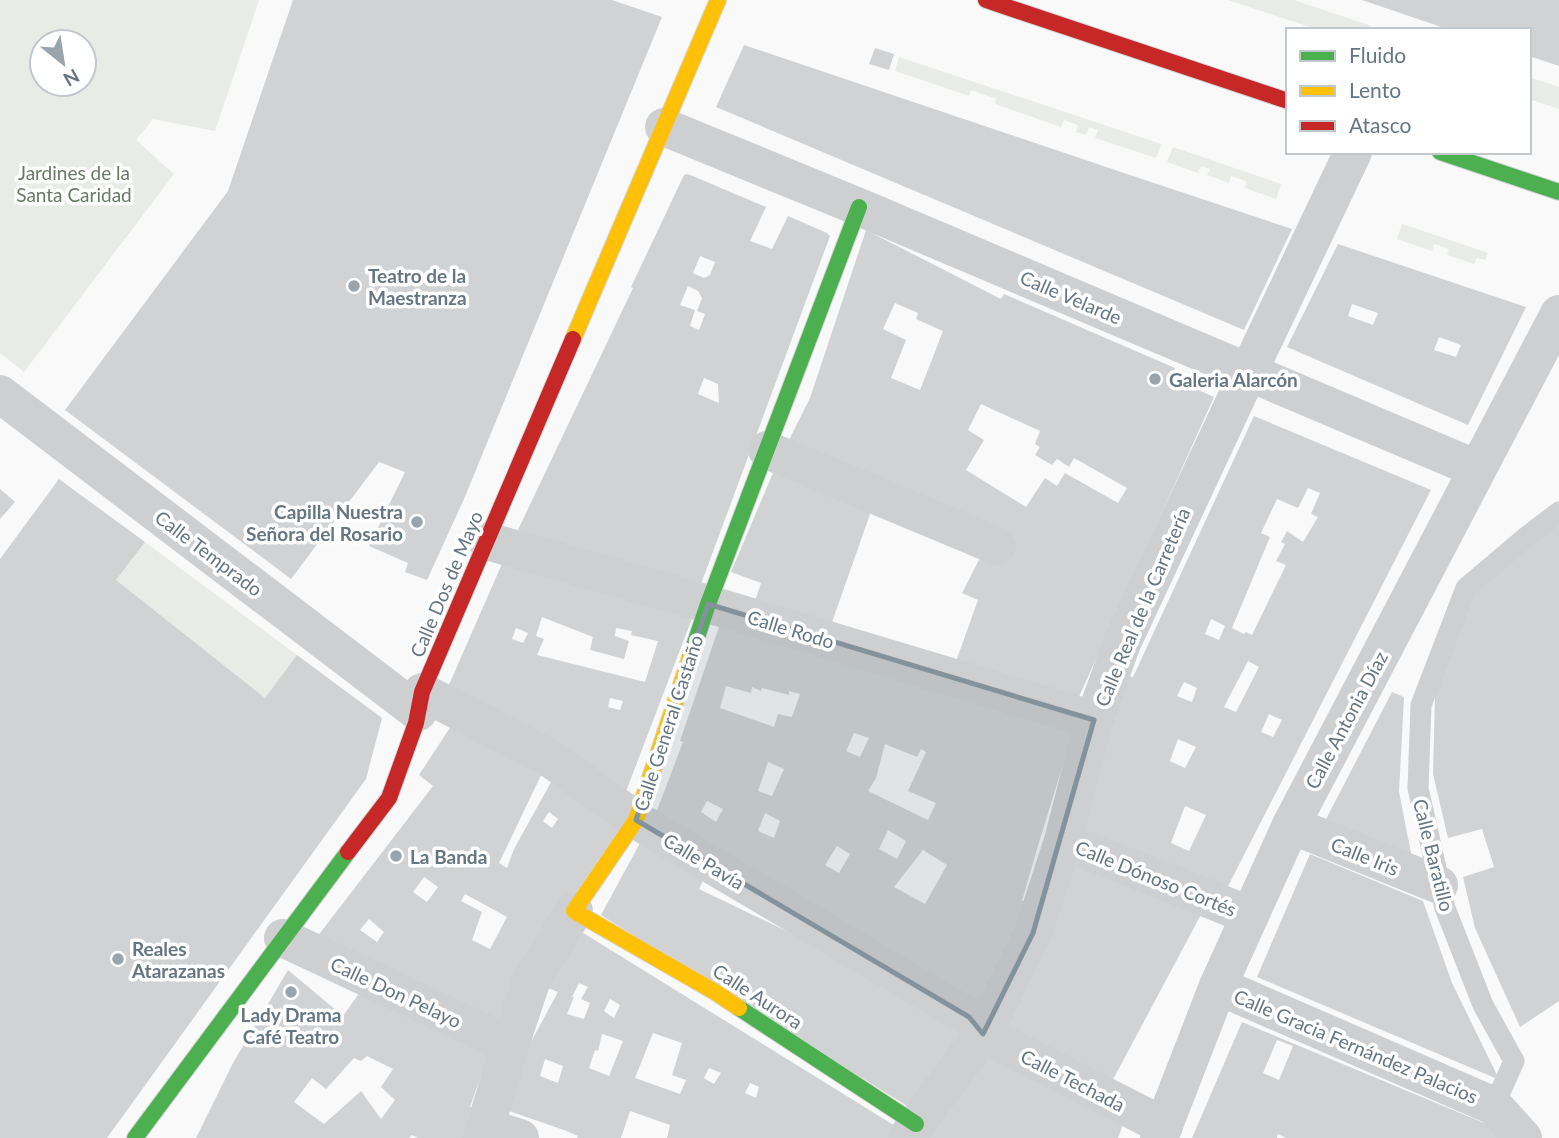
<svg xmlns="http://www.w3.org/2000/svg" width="1559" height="1138" viewBox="0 0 1559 1138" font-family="Lato,sans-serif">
<rect width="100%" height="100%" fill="#f9f9f9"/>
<g fill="#e8ebe6" fill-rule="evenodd">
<path d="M0,0H259L215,131L153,119L136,140L174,174L24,372L0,353ZM42,42H84V84H42Z"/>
<polygon points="1228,0 1294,0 1372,26 1371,30 1319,30"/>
<polygon points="899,57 1161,144 1156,158 1095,138 1098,130 1089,127 1086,135 1076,132 1078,125 1064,120 1061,127 995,104 996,99 971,90 969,96 895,71"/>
<polygon points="1529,77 1559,87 1559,109 1529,99"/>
<polygon points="1173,147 1281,184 1276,199 1245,188 1246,181 1231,176 1229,183 1207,175 1210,169 1201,166 1198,173 1167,162"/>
<polygon points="1402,224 1488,253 1485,260 1477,258 1474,264 1447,255 1449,249 1434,244 1432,251 1397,239"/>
<polygon points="145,542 297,655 265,698 116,580"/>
</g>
<g fill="#d0d2d3" fill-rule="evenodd">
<polygon points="293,0 612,0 662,17 464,499 427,580 405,572 408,563 369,546 405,472 379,462 291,579 65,410 228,191"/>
<polygon points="1362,0 1559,0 1559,66 1529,56 1529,30 1450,30"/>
<polygon points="744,45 1124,173 1292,229 1244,330 716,107"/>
<polygon points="875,48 894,54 889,70 869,64"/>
<path d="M688,174L766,207L750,241L772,249L788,216L827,233L830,236L701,584L516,534L633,288L631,287L684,175ZM700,256L715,262L710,275L704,278L693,273ZM688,286L698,291L702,298L697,311L705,314L699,330L690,326L695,310L680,305ZM704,378L718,384L719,403L698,394Z"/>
<path d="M866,230L1001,299L1004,294L1175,368L1172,378L1214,397L1078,699L955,664L978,600L962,593L985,548L784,450L810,398ZM895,303L918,313L916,319L943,331L920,390L891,378L906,340L883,329ZM981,404L1040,431L1035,444L1040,447L1035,455L1052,465L1057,459L1069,467L1074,458L1127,488L1118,503L1065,473L1057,486L1045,478L1026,507L966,470L984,440L968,430Z"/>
<path d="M1338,244L1526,307L1468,425L1287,347ZM1352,304L1378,313L1373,325L1348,316ZM1439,337L1461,345L1456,357L1434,350Z"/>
<path d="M1254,416L1431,490L1224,894L1079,839L1088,789L1129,676L1133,677ZM1308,488L1320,493L1311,514L1318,517L1303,542L1287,531L1281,542L1285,544L1276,561L1286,565L1252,635L1246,632L1244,634L1232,628L1270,537L1261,533L1277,499L1298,508ZM1211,619L1225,626L1219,640L1205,634ZM1248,661L1259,667L1236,712L1224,707ZM1184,682L1197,688L1192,702L1177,696ZM1269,714L1282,720L1273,737L1261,732ZM1178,739L1196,747L1185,768L1170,761ZM1185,806L1206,815L1189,851L1171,843Z"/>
<polygon points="778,461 875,500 831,625 755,601 761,583 731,572"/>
<polygon points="59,479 145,542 116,580 265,698 297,655 382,718 366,779 107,1138 0,1138 0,559"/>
<polygon points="0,489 15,502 0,519"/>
<polygon points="1559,520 1559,1001 1520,1027 1475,928 1463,877 1494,867 1482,829 1448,838 1433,774 1435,696 1474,589"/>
<path d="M505,557L693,616L625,794L448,687ZM542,617L593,637L590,650L624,659L629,641L615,636L616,628L632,631L631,635L658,641L645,682L537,655L544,639L536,636ZM516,628L528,633L523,643L512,639ZM610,698L623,701L620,710L608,707Z"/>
<path d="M720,624L1083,731L1065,758L1037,849L1022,901L1030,902L976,1013L656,813L683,742L680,741ZM726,686L751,693L752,687L761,691L762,688L789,695V691L800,694L792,717L778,714L774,727L720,708ZM854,733L869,738L860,757L846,751ZM885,744L917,757L921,749L926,752L908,791L936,803L928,820L868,791L876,778ZM768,762L784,769L772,796L758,791ZM707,801L723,809L716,822L701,812ZM765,813L780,821L774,838L758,831ZM888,830L906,841L897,859L879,849ZM837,846L850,854L839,873L825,865ZM923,850L947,865L925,904L894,887Z"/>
<polygon points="1392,692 1404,697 1399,792 1412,858 1324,823"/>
<path d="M457,717L545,767L499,863L507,868L514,849L555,775L623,823L500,1026L317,937L433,786L419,775ZM549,812L558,819L552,828L543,821ZM424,877L438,887L427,902L413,892ZM465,894L507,917L490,949L472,940L482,912L461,901ZM369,919L384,932L377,942L360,930Z"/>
<polygon points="640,843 703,881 699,889 797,936 967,1027 912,1109 601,915"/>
<polygon points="1310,854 1423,901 1452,983 1497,1075 1495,1078 1257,977"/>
<polygon points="1073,859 1204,909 1109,1087 999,1033"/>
<path d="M572,926L900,1129L895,1138H667L670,1125L630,1111L621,1138H577L578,1136L564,1130L506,1110L520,1062L558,992L537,984ZM579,983L588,987L581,999L590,1003L584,1019L567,1014L574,997H572ZM610,999L620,1005L614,1018L604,1011ZM653,1033L682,1043L672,1075L686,1080L680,1094L635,1078ZM602,1034L623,1041L609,1076L589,1068L595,1050L598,1051ZM545,1059L563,1066L558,1083L540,1076ZM709,1068L721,1073L714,1084L704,1078ZM750,1083L759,1087L756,1098L745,1093Z"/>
<path d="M288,970L343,1016L365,985L489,1053L470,1107L483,1112L473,1138H418L412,1135L409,1138H196L233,1063ZM367,1056L393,1069L381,1087L395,1100L381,1119L361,1091L324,1124L294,1102L312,1078L326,1089L354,1058L361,1061Z"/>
<path d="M1242,1022L1489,1125L1502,1138H1286L1278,1134L1277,1138H1192ZM1277,1040L1293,1046L1279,1080L1263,1073Z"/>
<polygon points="987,1050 1120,1122 1122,1127 1118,1138 924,1138"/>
</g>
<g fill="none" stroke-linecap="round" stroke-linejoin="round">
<defs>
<g id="fast">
<polyline points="1440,152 1559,192"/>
<polyline points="690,658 708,604 859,207"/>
<polyline points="739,1008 916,1124"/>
<polyline points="135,1138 348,852"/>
</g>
<g id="slow">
<polyline points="573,339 718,0"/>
<polyline points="690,658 636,820 574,911 715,992 739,1008"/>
</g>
<g id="jam">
<polyline points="986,0 1288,101"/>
<polyline points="348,852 389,798 416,723 422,692 573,339"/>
</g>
</defs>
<use href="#fast" stroke="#d5d6d7" stroke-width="18"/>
<use href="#slow" stroke="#d5d6d7" stroke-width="18"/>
<use href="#jam" stroke="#d5d6d7" stroke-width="18"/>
<polyline stroke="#cecfd0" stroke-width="21" points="1494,1106 1514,1061 1483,1005 1445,908 1418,788 1421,705 1466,588 1525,538 1559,512"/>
<g stroke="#cecfd0" stroke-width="38">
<polyline points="664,127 859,207 1477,469"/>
<polyline points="0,394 418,712"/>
<polyline points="767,450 997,546"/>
<polyline points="487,541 708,604 1094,720"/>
<polyline points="422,692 548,757 636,820 969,1017 983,1034 1164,1126"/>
<polyline points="1291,825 1439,885"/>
<polyline points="1063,841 1249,915"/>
<polyline points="283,938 510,1045"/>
<polyline points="1218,986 1494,1106 1523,1138"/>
<polyline points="486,1127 520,1138"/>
<polyline points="482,1138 510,1045 531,982 574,911"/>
<polyline points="907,1138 916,1124 983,1034 1033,933 1063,841 1094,720 1122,643 1248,373 1353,152"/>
<polyline points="1159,1138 1218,986 1291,825 1559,314"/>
</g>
<use href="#fast" stroke="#4caf50" stroke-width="16"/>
<use href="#slow" stroke="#ffc107" stroke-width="16"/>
<use href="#jam" stroke="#c62828" stroke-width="16"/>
</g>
<path fill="#84929c" fill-opacity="0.2" stroke="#84929c" stroke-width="5" stroke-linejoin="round" d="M708,604L1094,720L1033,933L983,1034L969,1017L636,820Z"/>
<g fill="#99a4ac" stroke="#fff" stroke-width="2.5">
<circle cx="354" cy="286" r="7"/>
<circle cx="1155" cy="379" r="7"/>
<circle cx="417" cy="522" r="7"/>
<circle cx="396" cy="856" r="7"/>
<circle cx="118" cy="959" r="7"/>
<circle cx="291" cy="992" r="7"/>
</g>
<g text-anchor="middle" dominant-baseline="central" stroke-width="7" stroke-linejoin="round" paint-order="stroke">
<g font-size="19" fill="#687a64" stroke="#fff">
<text x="74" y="172">Jardines de la<tspan x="74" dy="22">Santa Caridad</tspan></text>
</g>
<g font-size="19" font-weight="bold" fill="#657683" stroke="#fff" text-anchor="start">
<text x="368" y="275">Teatro de la<tspan x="368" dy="22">Maestranza</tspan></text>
<text x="1169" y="379">Galeria Alarcón</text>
<text x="403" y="511" text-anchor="end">Capilla Nuestra<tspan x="403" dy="22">Señora del Rosario</tspan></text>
<text x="410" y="856">La Banda</text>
<text x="132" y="948">Reales<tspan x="132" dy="22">Atarazanas</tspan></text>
<text x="291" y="1014" text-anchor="middle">Lady Drama<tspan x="291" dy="22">Café Teatro</tspan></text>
</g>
<g font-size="19" fill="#657683" stroke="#fff">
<text transform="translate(1071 297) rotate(23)">Calle Velarde</text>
<text transform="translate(209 553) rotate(37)">Calle Temprado</text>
<text transform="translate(446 584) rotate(-67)">Calle Dos de Mayo</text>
<text transform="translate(1142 607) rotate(-67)">Calle Real de la Carretería</text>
<text transform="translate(791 629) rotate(17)">Calle Rodo</text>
<text transform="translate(1346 720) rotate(-62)">Calle Antonia Díaz</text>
<text transform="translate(668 723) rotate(-72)">Calle General Castaño</text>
<text transform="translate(1434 855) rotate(76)">Calle Baratillo</text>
<text transform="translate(1365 856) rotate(22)">Calle Iris</text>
<text transform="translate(704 861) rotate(31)">Calle Pavía</text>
<text transform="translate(1156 878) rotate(22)">Calle Dónoso Cortés</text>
<text transform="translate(396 992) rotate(25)">Calle Don Pelayo</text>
<text transform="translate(758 996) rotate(33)">Calle Aurora</text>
<text transform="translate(1356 1046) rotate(23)">Calle Gracia Fernández Palacios</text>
<text transform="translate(1073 1080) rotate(27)">Calle Techada</text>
</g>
</g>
<rect x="1286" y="28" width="245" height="126" fill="#ffffff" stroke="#c1c8cd" stroke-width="2"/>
<rect x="1300" y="51" width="35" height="10" fill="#4caf50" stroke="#c1c8cd" stroke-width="2"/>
<text x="1349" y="63" font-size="21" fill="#657683">Fluido</text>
<rect x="1300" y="86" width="35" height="10" fill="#ffc107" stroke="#c1c8cd" stroke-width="2"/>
<text x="1349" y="98" font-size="21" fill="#657683">Lento</text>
<rect x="1300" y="121" width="35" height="10" fill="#c62828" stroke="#c1c8cd" stroke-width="2"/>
<text x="1349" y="133" font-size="21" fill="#657683">Atasco</text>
<g transform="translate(63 63) rotate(150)"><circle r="33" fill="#ffffff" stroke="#c1c8cd" stroke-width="2"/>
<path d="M0-5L12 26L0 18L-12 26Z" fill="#99a4ac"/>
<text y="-10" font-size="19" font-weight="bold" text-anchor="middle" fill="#657683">N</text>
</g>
</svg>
